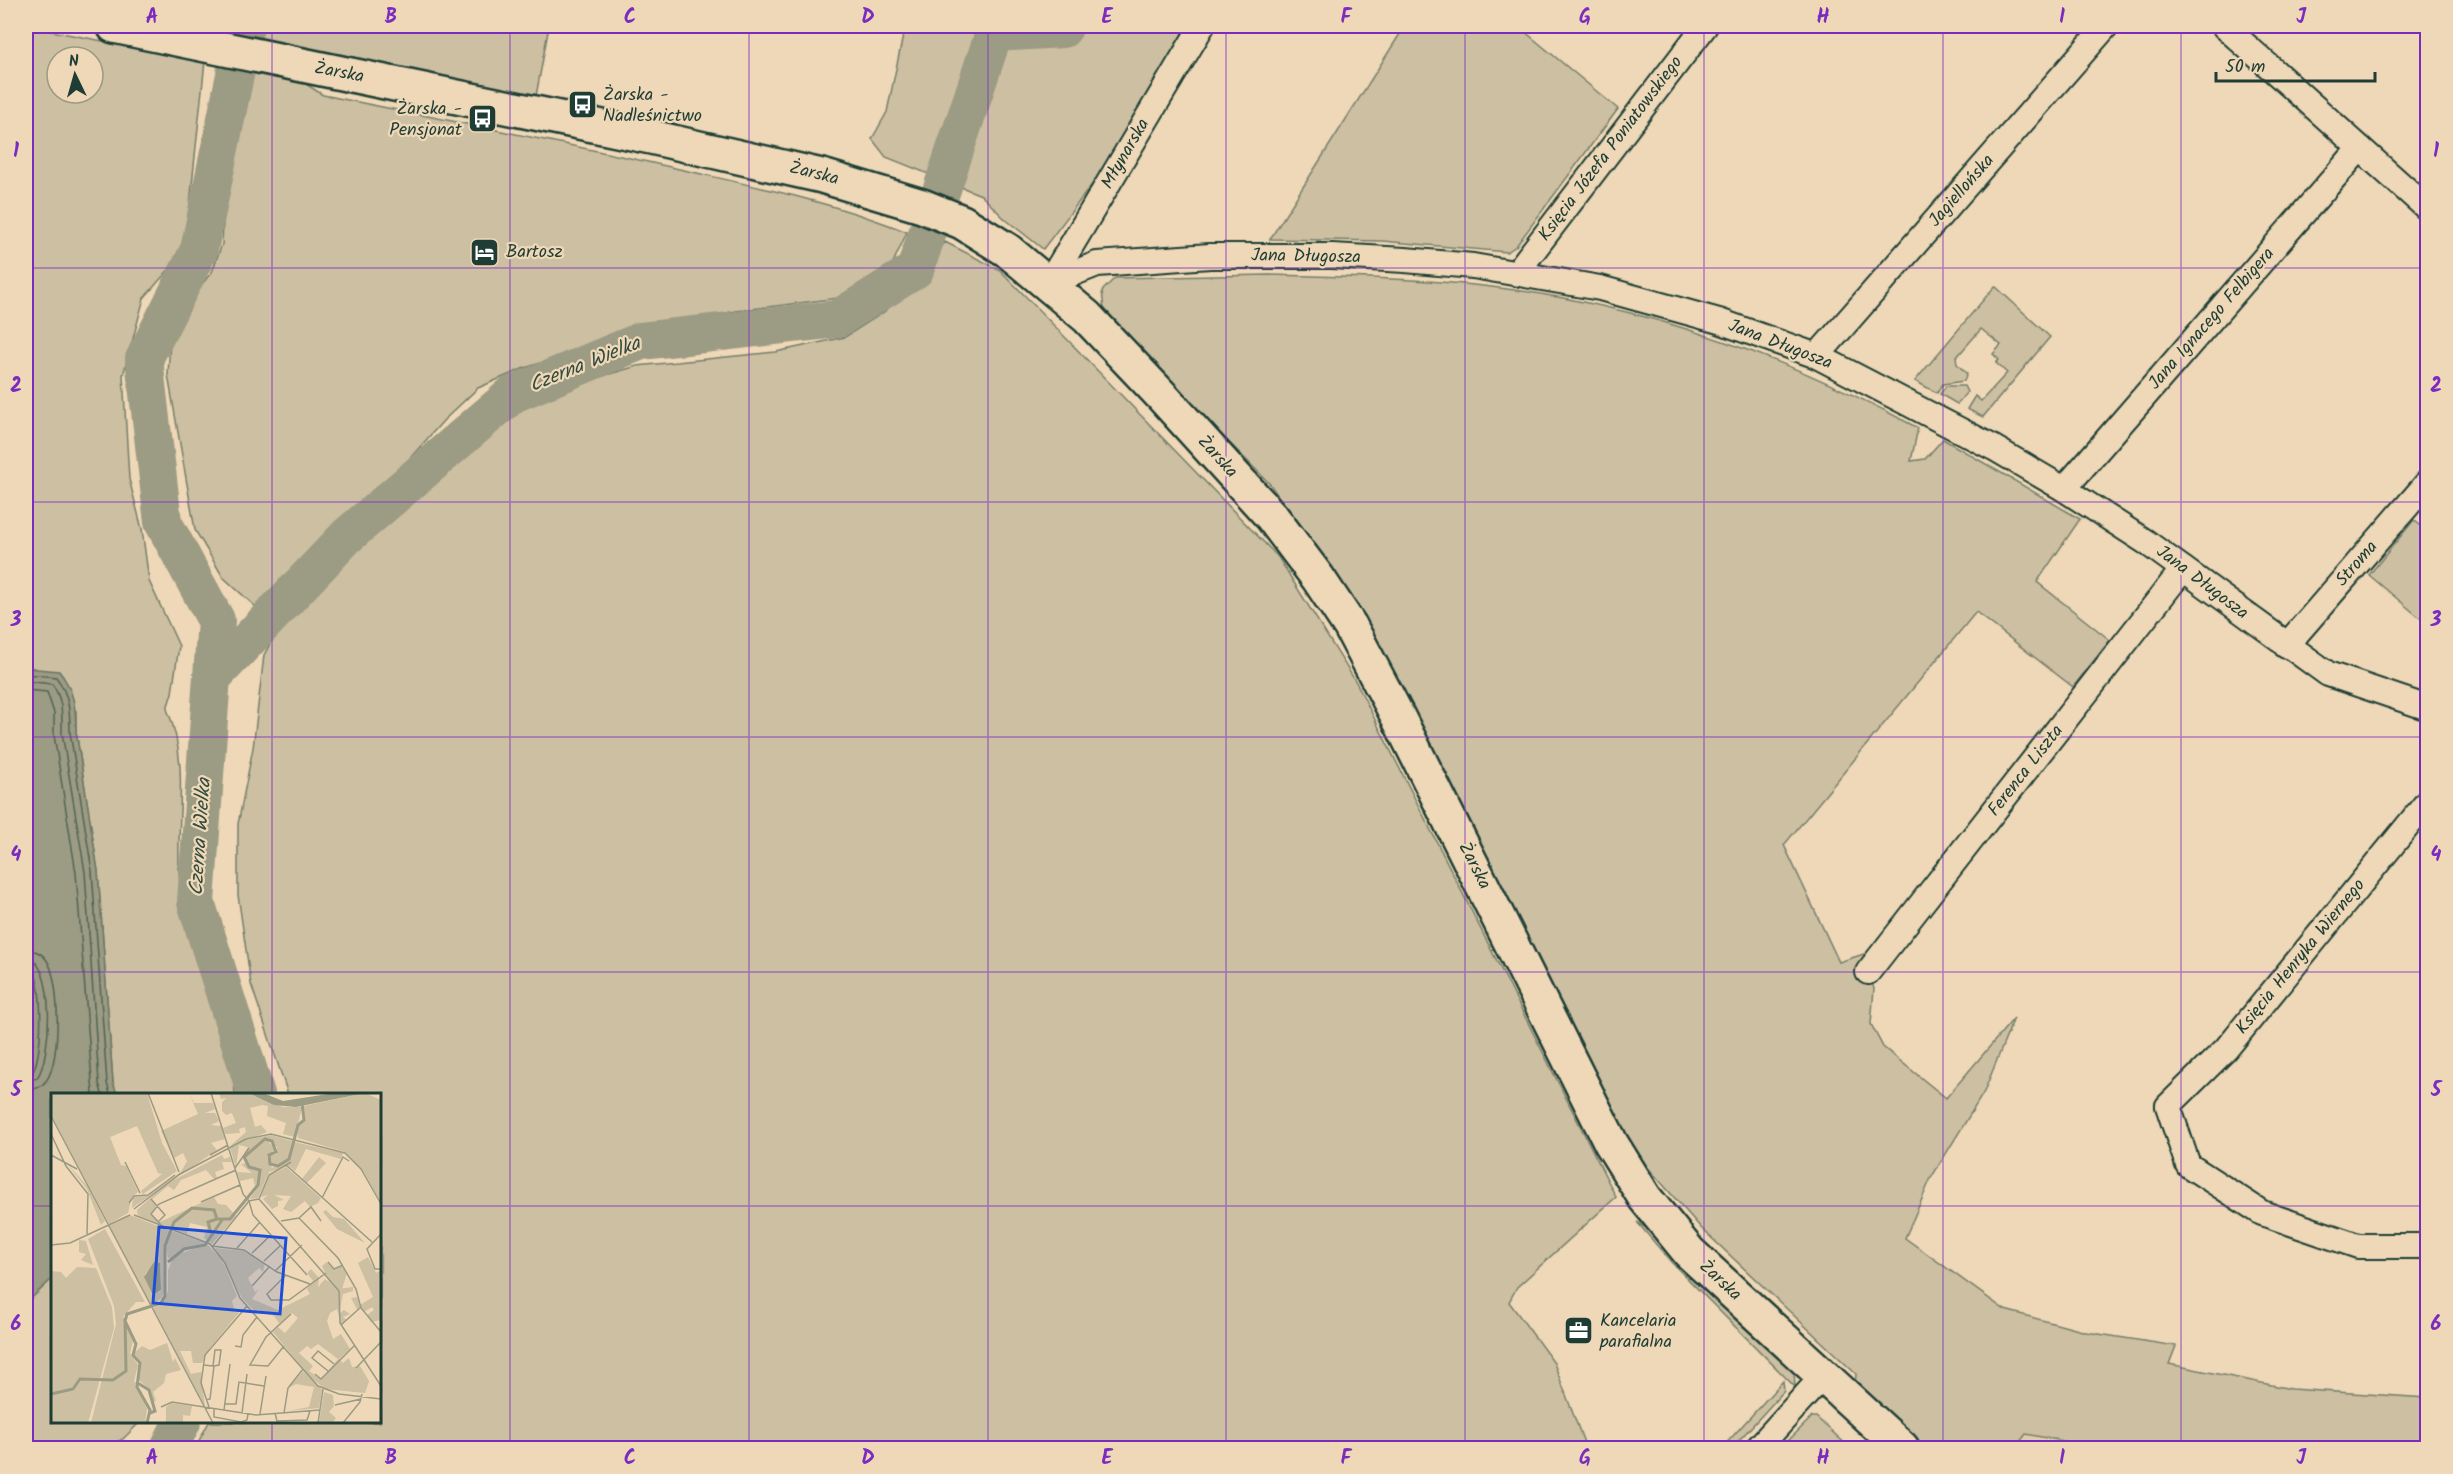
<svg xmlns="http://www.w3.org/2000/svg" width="2453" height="1474" viewBox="0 0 2453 1474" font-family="Kalam,sans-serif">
<rect width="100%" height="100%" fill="#eed8b7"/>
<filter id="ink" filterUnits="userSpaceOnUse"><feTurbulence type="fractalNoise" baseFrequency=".0167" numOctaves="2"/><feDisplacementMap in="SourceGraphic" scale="12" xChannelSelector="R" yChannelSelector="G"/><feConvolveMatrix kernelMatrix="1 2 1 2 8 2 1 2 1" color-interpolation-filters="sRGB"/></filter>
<g filter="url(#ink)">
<polygon fill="#ddcbac" points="2026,1434 2100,1448 2015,1448"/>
<g fill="#ccbfa2" stroke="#767e6b" stroke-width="1.5" fill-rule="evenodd">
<path d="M26,26L205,61L185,251L144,298L123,375L129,479L142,529L149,581L179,646L172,693L167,709C194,770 170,841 183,905C190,936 207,966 217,995C228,1028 233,1061 235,1094H117L113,1083L98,871L76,731V711L35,668H26ZM57,57H93V93H57Z"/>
<polygon points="193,26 549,26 536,96"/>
<polygon points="905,26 1203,26 1132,132 1043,249 1005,219 981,195 886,157 872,139 887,112"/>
<polygon points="1405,26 1518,26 1618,109 1516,246 1507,252 1382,241 1270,239"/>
<path d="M248,68L298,79L323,95C445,120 567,143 688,171C763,188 835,203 907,232L887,276L867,290L839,298L735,311L610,340L522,369L478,388L444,420L342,534L271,601L257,608L223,577L195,530L168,375L170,341L185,304L212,272L222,244L224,202Z"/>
<polygon points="945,242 1000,270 1278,557 1356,682 1616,1197 1517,1287 1509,1302 1554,1363 1586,1448 195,1448 209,1422 380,1422 380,1094 288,1094 251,984 238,895 238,824 253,748 264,655 285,616 349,546 493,417 535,396 637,366 776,352 845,337 884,312 915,283"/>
<path d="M1269,275C1358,277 1447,279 1535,293C1671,315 1798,363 1918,428L1911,461L1925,459L1943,439L2080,519L2037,582L2110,640L2073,687L1976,612L1784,845L1839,962L1864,954L1874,989L1871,1024L1883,1047L1946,1098L2014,1018L1984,1092L1931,1178L1905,1238L2005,1310L2086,1332L2176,1346L2169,1364L2291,1389L2427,1398V1448H2100L2026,1434L2015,1448H1922L1881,1415L1855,1384L1856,1374L1701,1228L1637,1155L1410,711L1338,579L1269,483L1149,361L1104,310L1102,291L1115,278Z"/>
<polygon points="1995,286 2050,337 1983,417 1967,409 1975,396 1981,401 2007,373 1996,363 1999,360 1993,354 2001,345 1981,329 1956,358 1957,364 1967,374 1964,381 1943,384 1937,393 1915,381"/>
<polygon points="1946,386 1964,386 1967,392 1957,404 1940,394"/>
<polygon points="2414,520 2427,531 2427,624 2369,575"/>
<path d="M26,966C39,999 36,1042 26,1076Z"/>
<polygon points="1637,1222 1656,1234 1794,1370 1795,1387 1671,1262"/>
<polygon points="52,1279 52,1422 140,1422 123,1439 104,1448 26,1448 26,1303"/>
<polygon points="1783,1381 1784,1391 1732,1448 1722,1448"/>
<polygon points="1812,1417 1816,1417 1850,1448 1781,1448"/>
</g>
<path fill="#9c9b83" stroke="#6a7563" stroke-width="1.5" d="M26,668L59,671C74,690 76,707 76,731L98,871L113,1083L117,1094H52V1279L26,1303V1076C36,1042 39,999 26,966Z"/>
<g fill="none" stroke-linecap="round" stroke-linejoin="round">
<g stroke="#516354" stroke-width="1.5">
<path d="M26,674L56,677C69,694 70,711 70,732L92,871L107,1083L110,1094"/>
<path d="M26,681L52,684C63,698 62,716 62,733L85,872L99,1083L102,1094"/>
<polyline points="26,690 47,692 54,713 54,735 76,873 93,1094"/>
<path d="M26,949C34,950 41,952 46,959C61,978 61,1062 46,1081C41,1088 34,1090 26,1090"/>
<path d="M26,958C57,960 51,1060 37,1078L26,1081"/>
<path d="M26,966L34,970C43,993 43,1049 33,1072L26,1074"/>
</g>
<g stroke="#9c9b83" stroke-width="38">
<polyline points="245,26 199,250 144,359 163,522 216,620 196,902 256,1094"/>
<polyline points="212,678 347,536 513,394 641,341 837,319 915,270 994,33 1063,29 1065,26"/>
<polyline points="169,1448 182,1422"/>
</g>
<defs>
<g id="street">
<polyline points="2224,26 2428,209"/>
<polyline points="1517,272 1705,26"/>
<polyline points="1049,283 1097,264 1210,256 1332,256 1405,260 1473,266 1600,288 1719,321 1817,356 1994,448 2064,489 2146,542 2328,674 2428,708"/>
<polyline points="1049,283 1202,26"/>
<polyline points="1817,356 2106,26"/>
<polyline points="2064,489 2360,148"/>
<polyline points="2286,646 2428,482"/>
<polyline points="2428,801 2226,1049 2168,1106 2188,1165 2262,1213 2358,1246 2428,1246"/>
<polyline points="1868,972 2183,569"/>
<polyline points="1758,1448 1823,1376"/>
</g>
<polyline id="secondary" points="114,26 651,137 822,176 922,206 962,222 1007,250 1087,317 1161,395 1272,517 1318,578 1350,626 1397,715 1611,1143 1645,1198 1689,1252 1902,1448"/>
</defs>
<use href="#street" stroke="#1f3d34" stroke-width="28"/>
<use href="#secondary" stroke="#1f3d34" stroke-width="38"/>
<use href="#street" stroke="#eed8b7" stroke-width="24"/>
<use href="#secondary" stroke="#eed8b7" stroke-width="33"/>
</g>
</g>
<path fill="none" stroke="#7b2cbf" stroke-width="1.5" stroke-opacity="0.55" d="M272,26V1094M510,26V1448M749,26V1448M988,26V1448M1226,26V1448M1465,26V1448M1704,26V1448M1943,26V1448M2181,26V1448M26,268H2428M26,502H2428M26,737H2428M26,972H2428M26,1206H52M380,1206H2428M272,1422V1448"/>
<defs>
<symbol id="bus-square" viewBox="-11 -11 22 22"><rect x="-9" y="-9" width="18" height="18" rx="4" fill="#1f3d34" stroke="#eed8b7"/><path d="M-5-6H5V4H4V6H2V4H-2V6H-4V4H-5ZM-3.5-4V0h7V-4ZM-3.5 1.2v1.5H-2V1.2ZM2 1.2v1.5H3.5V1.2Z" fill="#fff"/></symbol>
<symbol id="hotel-square" viewBox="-11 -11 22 22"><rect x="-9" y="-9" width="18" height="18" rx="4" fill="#1f3d34" stroke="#eed8b7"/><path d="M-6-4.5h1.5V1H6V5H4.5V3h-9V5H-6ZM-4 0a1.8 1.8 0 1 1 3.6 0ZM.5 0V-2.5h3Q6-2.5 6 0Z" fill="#fff"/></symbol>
<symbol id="office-square" viewBox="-11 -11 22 22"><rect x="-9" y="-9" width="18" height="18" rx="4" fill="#1f3d34" stroke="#eed8b7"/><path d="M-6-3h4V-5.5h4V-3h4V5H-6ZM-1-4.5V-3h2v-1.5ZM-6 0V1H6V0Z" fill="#fff"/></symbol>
</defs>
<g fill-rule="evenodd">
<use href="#bus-square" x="566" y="88" width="33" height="33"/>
<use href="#bus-square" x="466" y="102" width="33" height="33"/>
<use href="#hotel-square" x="468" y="236" width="33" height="33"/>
<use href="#office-square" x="1562" y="1314" width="33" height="33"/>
</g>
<g text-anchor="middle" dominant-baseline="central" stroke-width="4.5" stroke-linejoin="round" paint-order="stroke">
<g font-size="18" fill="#1f3d34" stroke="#eed8b7">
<text transform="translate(339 73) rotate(11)">Żarska</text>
<text transform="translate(1611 149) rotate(-53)">Księcia Józefa Poniatowskiego</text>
<text transform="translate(1126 154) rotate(-60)">Młynarska</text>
<text transform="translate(814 174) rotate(14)">Żarska</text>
<text transform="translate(1962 191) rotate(-49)">Jagiellońska</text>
<text transform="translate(1306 257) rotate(1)">Jana Długosza</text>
<text transform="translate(2212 319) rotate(-49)">Jana Ignacego Felbigera</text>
<text transform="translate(1780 345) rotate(21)">Jana Długosza</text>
<text transform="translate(1217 457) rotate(48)">Żarska</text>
<text transform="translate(2357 564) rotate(-49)">Stroma</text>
<text transform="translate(2202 583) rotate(37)">Jana Długosza</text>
<text transform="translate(2026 771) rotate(-52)">Ferenca Liszta</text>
<text transform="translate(1474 866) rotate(63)">Żarska</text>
<text transform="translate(2301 957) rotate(-51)">Księcia Henryka Wiernego</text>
<text transform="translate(1720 1281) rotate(43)">Żarska</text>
</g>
<g font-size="18" fill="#1f3d34" stroke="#eed8b7" text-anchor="start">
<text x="603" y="95">Żarska -<tspan x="603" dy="21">Nadleśnictwo</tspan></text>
<text x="462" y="109" text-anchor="end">Żarska -<tspan x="462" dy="21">Pensjonat</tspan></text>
<text x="506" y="252">Bartosz</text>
<text x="1600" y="1321">Kancelaria<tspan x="1600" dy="21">parafialna</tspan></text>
</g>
<g font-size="20" font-style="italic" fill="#324b40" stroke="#eed8b7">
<text transform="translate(585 365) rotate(-22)">Czerna Wielka</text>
<text transform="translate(201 837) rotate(-86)">Czerna Wielka</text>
</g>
</g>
<g transform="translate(51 1093)">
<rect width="330" height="330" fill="#eed8b7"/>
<path d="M0,0H96L111,50L126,78L92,101L90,98L111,81L107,80L86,33L59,44L70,72L75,73L87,99L81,104L77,120L58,131L0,22ZM138,0L143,10H162L164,16L154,20H164L168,28L160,32L170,33L174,46L160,50L166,57L81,115L82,104L95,103L130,79L136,68L132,60L123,65L110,38L147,21ZM168,0H198L232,14H251L244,44L232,41L235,30L216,23L217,13L211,12L199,15L204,34L210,32L216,39L178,54L195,39L194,34L188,36L189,40L174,41L172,35L185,30L181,20L175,22L171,18V9L176,5L170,6ZM314,0L330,7V110L314,81L294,59L247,45L246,35L254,27L253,13ZM220,42L241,48L237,65L226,73L219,70L218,63L226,61V54L214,45L192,63L197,54L188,52L185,74L179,55L195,47ZM216,47L224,56L216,64L221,75L238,67L243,49L292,60L290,66L255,56L244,78L238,73L218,79L207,105L199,106L208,92L210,78L197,72L194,63ZM171,62L173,66L179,64L181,69H171L173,76L164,79L166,85L163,86L155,77L130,87L123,97L117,93L100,107L106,112L100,121L109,129L163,104L167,111L175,112L185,123L161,151L153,145L156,134L139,130L136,141L88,123L90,120L87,123L86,117L115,91ZM268,64L275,70L256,90L270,103L251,86ZM14,68L36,93L54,128L50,132L36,96ZM194,70L208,79L205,94L196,105L204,93L202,85L189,88L186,79L201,80L191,72L186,74ZM235,74L270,105L267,110L259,114L254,108L240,119L232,116L240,103L223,102L233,107L227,108V113L221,116L212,106L217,102L210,104L217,83ZM275,117L282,124L293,126L314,150L286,136L272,119ZM79,122L119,138L113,154L115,192L111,205L100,212L58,132ZM109,171L110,198L102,202L94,181L102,172ZM54,136L94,209H85L72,224L82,248L79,260L87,272L83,288L96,316L94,330H40L65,231L63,213L37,146ZM121,138L154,150L131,156L125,162L156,151L172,168L186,203L181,208L184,219L190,217L159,255L151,270H142L140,258H129L140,281L150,279L154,314L102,215L111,211L117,198V177L122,165H117L115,154ZM28,147L35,148L42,172L30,167L35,161L28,159ZM164,155L193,158L214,170L212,179L208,175L197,185L204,199L208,196L201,206L227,217L259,201L256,196L262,188L256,180L260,176L268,185L267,194L274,186L278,189L271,173L276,169L283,177L291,173L296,180L291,196H287L302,194V198L292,201L288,221L293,217L299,221L292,224L296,227L290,232L286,216L279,220L276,228L282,246L290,241L299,256L288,266L292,270L298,265L301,274L309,273L318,288L314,300L274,296L258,283L222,239L227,234L234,240L247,225L241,220L223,235L228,230L223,223L207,217L206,221L191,205ZM267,251L287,266L270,286L258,278L262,273L248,260L256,253L260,256ZM317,164L325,180L330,177V227L320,229L316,222L323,217L321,214L313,219L310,214L306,216L300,205L306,204L309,212L322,204L307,170ZM26,174L45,175L61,214L63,235L37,330H0V178L10,179L15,185ZM116,250L122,269L124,265L130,277L115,281L113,290L102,299L105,308L101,309L99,297L87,286L90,270L83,260L91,253L99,257ZM252,278L271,297L268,315L237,318L258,314L263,294L245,291L237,295ZM273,299L282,302L283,313L278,319L285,325L281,330H268ZM120,310L141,313L139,323L132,322V330H115V314Z" fill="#ccbfa2" fill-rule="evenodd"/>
<path d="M198,0H212L232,8L284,0H314L245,14L223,12ZM103,169L109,170L110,197L102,202L93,184Z" fill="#9c9b83"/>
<path fill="none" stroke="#9c9b83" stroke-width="3" d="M160,140L157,129L166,126M117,169L133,156L154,152L171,127M85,289L98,297L104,318L99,320M0,301L22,296L29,286L62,287L75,278L74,225M96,330L99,317L86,294L89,270L82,262L85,251L74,228L76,221L110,210L114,203V153L123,129L141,115L163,117L166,126H179L207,92L209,77L198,74L193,64L214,46L221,48L225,59L218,62L219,71L227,73L238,66L247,32L253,27L251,10"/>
<path fill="none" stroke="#9b9a83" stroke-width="1.5" d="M97,0L128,79M160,0L192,101L198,108M0,23L162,330M0,41L15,73L37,101L36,141M0,62L26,76M159,62L177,52M74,69L89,100M235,72L321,149M184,75L198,55M271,105L292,64L298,68M100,106L114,122L108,128M208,106L288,198M208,106L218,82L240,69M198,108L202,122L256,182M150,109L189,92M78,110L83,103L97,102L124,82M83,116L129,81L195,46L220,41L294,60L310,76L330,111M83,122L159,151L174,170L189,205L267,293L288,301L330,306M248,125L287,165L305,196L310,215L330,239M230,128L248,125L260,114L270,128M111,133L100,121L108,111L185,77M330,141L316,156L324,176H330M0,152L19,150L79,122M161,153L193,157L226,179L259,191M162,153L198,108L208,106M186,155L209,129M201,160L220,142M213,168L230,152M277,169L283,176L292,172M224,178L251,152M234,183L216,201L220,207H238L275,180M201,193L219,173M288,198L289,230L330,293M290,232L310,214M184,253L190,254L192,242L206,224M233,253L217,273L199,272L215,244L240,221M152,272L162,273H163L168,272L170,257H164L162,273M305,275L330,249M277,278L261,265L267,258L283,271M264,281L270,286L303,253M155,307L159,306L163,273M174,311H185L188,289L213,293M284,312L310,306M110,314L121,309L205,322L269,317M158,314L150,290L154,262L196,213M163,316V324L190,329L196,327L197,321M173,317L179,271M191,320L196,281M224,320L226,328L256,327L259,318M233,320L237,295L252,276M209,321L215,283M267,330L272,296M292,330L309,309L311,301"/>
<path fill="#1d4ed8" fill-opacity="0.15" stroke="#1d4ed8" stroke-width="3" d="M108,134L235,145L229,221L102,210Z"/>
<rect width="330" height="330" fill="none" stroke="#1f3d34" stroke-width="3"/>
</g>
<rect width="2453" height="1474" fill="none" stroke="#eed8b7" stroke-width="66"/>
<g transform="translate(75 75) rotate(355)"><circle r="28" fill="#eed8b7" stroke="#9b9a83" stroke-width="1.5"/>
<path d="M0-4.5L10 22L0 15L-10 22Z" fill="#1f3d34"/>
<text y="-9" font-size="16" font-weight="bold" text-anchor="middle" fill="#1f3d34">N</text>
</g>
<path d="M2216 72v9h159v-9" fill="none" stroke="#1f3d34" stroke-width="3"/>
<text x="2225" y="72" font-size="18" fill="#1f3d34" stroke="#eed8b7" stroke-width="4.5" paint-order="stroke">50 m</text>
<rect x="33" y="33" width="2387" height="1408" fill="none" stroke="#7b2cbf" stroke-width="2"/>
<g font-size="20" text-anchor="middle" font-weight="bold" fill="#7b2cbf">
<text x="152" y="23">A</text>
<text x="391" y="23">B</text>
<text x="630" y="23">C</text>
<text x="868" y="23">D</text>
<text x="1107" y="23">E</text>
<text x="1346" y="23">F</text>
<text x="1585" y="23">G</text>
<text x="1823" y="23">H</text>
<text x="2062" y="23">I</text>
<text x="2301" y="23">J</text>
<text x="16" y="157">1</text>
<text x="2436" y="157">1</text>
<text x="16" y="392">2</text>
<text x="2436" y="392">2</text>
<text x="16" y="626">3</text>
<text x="2436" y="626">3</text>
<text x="16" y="861">4</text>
<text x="2436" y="861">4</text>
<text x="16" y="1096">5</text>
<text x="2436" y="1096">5</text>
<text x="16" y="1330">6</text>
<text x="2436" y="1330">6</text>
<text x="152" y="1464">A</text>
<text x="391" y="1464">B</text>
<text x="630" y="1464">C</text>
<text x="868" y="1464">D</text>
<text x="1107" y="1464">E</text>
<text x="1346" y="1464">F</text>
<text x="1585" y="1464">G</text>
<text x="1823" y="1464">H</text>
<text x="2062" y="1464">I</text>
<text x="2301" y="1464">J</text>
</g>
</svg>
